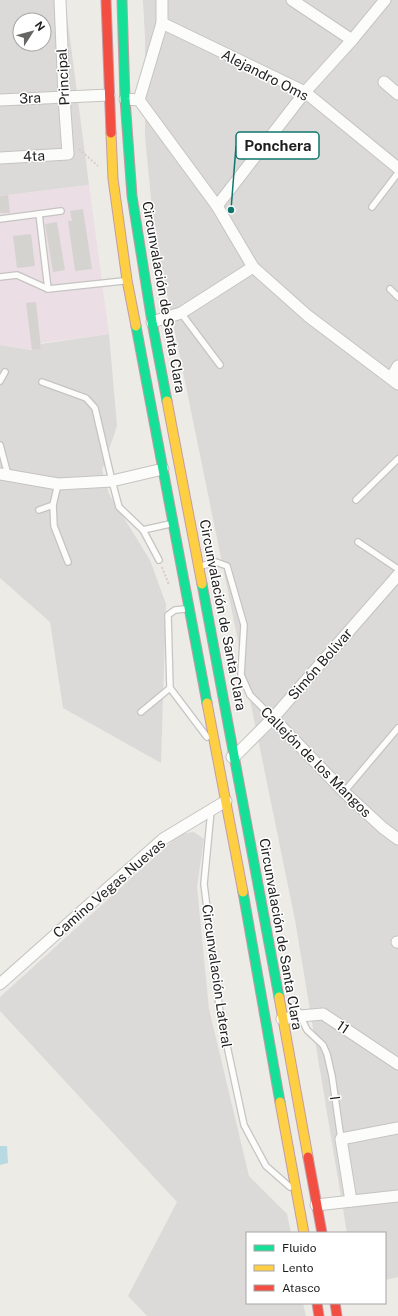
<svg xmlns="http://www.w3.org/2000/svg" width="398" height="1316" viewBox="0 0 398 1316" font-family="'Public Sans',sans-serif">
<rect width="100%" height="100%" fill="#edebe6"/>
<g fill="#dcdad8" fill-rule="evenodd">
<path d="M0,0H65L89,185L0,196ZM20,20H44V44H20Z"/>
<polygon points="143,0 398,0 398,1277 385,1280 385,1233 347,1233 295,920 154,230 145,136 145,39"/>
<polygon points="109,334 117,426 102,470 109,494 150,560 166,604 161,763 63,708 50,622 0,578 0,345 32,350 41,344"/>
<polygon points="194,832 204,839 197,887 209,1009 249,1176 287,1214 291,1233 247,1233 247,1303 303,1303 306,1316 147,1316 128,1296 177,1202 0,1011 0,997 180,834"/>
</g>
<polygon fill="#ebdee5" points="89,185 109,334 41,343 41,349 32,350 0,345 0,196"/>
<polygon fill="#b7d9e2" points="0,1146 7,1146 8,1163 0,1165"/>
<g fill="#d5d3cf">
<polygon points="8,195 10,213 0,213 0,196"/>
<polygon points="83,209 92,269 75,271 68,221 72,221 70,211"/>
<polygon points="57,222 65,270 53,272 45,224"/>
<polygon points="31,234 35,266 17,268 13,236"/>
<polygon points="36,302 41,349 32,350 26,303"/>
</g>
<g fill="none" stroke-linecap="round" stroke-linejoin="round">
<defs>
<g id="lane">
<polyline points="372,207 398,173"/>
<polyline points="39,214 48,289"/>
<polyline points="0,219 61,211"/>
<polyline points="0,277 17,275 48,289 123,281"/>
<polyline points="390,289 398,297"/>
<polyline points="181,313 220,365"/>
<polyline points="0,381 5,372"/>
<polyline points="42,382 86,398 95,408 112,481 119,507 143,530 159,560"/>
<polyline points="0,445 8,475"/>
<polyline points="356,500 398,459"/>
<polyline points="53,505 54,526 68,562"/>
<polyline points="39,510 53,505 58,484"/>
<polyline points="143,530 170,524"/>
<polyline points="358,542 398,569"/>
<polyline points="201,566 216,562 227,566 244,625 241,675 250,695 273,718"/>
<polyline points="185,609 175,610 168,615 170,688 207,737"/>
<polyline points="141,712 170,688"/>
<polyline points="344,792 398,728"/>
<polyline points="211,811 204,884 220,1013 244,1125 266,1166 290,1187"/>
<polyline points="295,1005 307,1030 323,1045 327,1054 332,1076 341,1139"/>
</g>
<g id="street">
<polyline points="292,0 352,40"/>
<polyline points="162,23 305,92 398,168"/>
<polyline points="384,82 398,94"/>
<polyline points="125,99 139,100 217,206 253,267 308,316 398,384"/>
<polyline points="0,100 109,95"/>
<polyline points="139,100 162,23 162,0"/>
<polyline points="0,158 68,154 64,97 60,0"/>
<polyline points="217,206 305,92 352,40 385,0"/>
<polyline points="152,322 181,313 253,267"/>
<polyline points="391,378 398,366"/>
<polyline points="0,474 58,484 112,481 163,469"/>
<polyline points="273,718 344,792 383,828 398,839"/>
<polyline points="232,757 235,756 273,718 398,575"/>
<polyline points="397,942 398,942"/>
<polyline points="0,984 163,839 226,801"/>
<polyline points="282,1019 300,1016 323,1014 398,1064"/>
<polyline points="351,1201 341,1139 398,1128"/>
<polyline points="316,1205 398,1196"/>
</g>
<g id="fast">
<polyline points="122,0 125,99 132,196 152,322 167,401"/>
<polyline points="136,326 207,703"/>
<polyline points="202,584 279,997"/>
<polyline points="243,892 280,1102"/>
</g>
<g id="slow">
<polyline points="111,133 113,179 127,280 136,326"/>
<polyline points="167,401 202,584"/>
<polyline points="207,703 243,892"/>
<polyline points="279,997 308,1157"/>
<polyline points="280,1102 304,1233"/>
</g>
<g id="jam">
<polyline points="106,0 111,133"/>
<polyline points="308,1157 322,1233"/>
<polyline points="317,1303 319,1316"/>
<polyline points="335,1303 337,1316"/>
</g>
</defs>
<use href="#lane" stroke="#c5c4c2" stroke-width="8"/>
<use href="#street" stroke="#c5c4c2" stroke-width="13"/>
<use href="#fast" stroke="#c49ca6" stroke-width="11"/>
<use href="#slow" stroke="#c49ca6" stroke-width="11"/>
<use href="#jam" stroke="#c49ca6" stroke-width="11"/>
<g stroke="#dbccc9" stroke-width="2" stroke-dasharray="2 2" stroke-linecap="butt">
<polyline points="79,149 98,166"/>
<polyline points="162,567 169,585"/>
</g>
<use href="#lane" stroke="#fcfcfb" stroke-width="5.5"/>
<use href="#street" stroke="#fcfcfb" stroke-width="11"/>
<use href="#fast" stroke="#16e098" stroke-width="9"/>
<use href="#slow" stroke="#ffcf43" stroke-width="9"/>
<use href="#jam" stroke="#f24e42" stroke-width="9"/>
</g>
<g text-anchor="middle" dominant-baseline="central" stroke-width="3" stroke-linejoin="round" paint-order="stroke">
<g font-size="14" fill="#1e1e1e" stroke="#fff">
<text transform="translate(265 75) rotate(27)">Alejandro Oms</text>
<text transform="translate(63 77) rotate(-93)">Principal</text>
<text transform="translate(30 98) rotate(-3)">3ra</text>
<text transform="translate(34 156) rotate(-3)">4ta</text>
<text transform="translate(164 297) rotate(80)">Circunvalación de Santa Clara</text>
<text transform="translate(223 615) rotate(79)">Circunvalación de Santa Clara</text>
<text transform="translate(320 664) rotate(-49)">Simón Bolivar</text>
<text transform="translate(316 762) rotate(45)">Callejón de los Mangos</text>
<text transform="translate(109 888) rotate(-41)">Camino Vegas Nuevas</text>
<text transform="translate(281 934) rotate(80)">Circunvalación de Santa Clara</text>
<text transform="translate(217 976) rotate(82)">Circunvalación Lateral</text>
<text transform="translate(343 1027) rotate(34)">11</text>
<text transform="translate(335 1098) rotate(82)">I</text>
</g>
</g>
<path fill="none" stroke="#0f766e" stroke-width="1.5" d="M231 210L236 146"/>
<circle fill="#0f766e" stroke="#fff" stroke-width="1.5" cx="231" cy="210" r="4"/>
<rect fill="#fff" stroke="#0f766e" stroke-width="1.5" x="236" y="132" width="83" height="27" rx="4"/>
<g font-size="15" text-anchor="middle" font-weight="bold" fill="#1e1e1e">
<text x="278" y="151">Ponchera</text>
</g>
<rect x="246" y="1232" width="140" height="72" fill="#ffffff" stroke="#a5a5a5"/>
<rect x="254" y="1245" width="20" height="6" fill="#16e098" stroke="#a5a5a5"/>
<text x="282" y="1252" font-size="12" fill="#1e1e1e">Fluido</text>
<rect x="254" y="1265" width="20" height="6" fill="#ffcf43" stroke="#a5a5a5"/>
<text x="282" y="1272" font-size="12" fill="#1e1e1e">Lento</text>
<rect x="254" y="1285" width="20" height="6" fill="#f24e42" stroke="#a5a5a5"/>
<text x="282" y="1292" font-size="12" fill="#1e1e1e">Atasco</text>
<g transform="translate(32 32) rotate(54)"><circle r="19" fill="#ffffff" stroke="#a5a5a5"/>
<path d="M0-3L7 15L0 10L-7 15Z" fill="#666664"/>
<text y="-6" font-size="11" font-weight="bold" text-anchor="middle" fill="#1e1e1e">N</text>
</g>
</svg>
